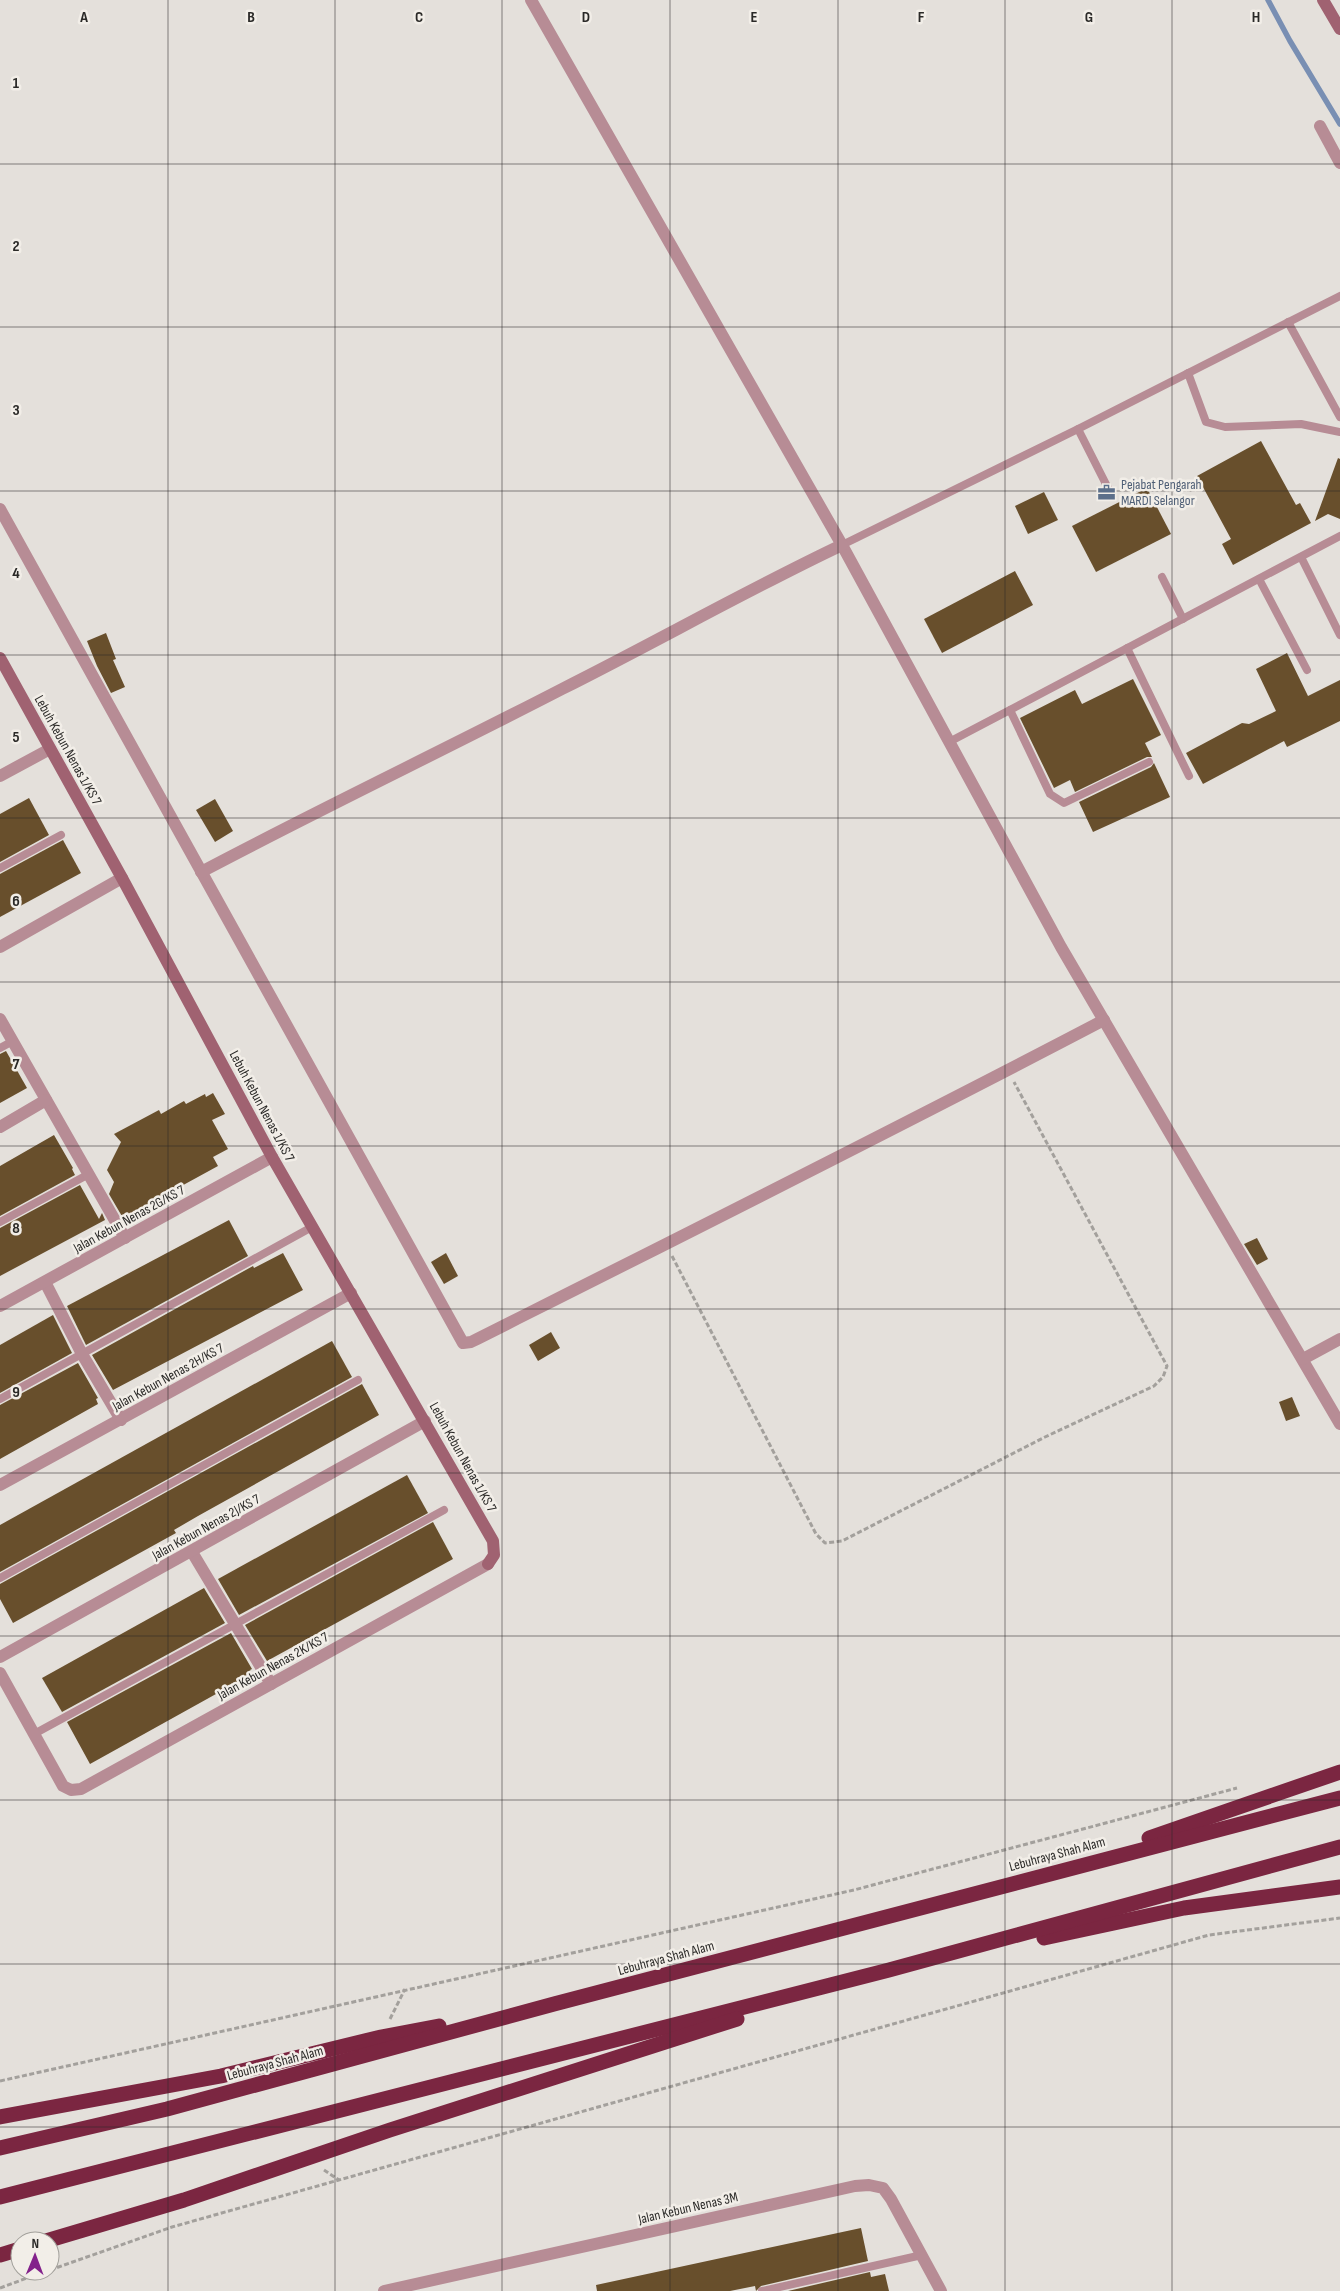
<svg xmlns="http://www.w3.org/2000/svg" width="1340" height="2291" viewBox="0 0 1340 2291" font-family="'Sofia Sans Condensed',sans-serif">
<rect width="100%" height="100%" fill="#e4e0db"/>
<g fill="none" stroke-linecap="round" stroke-linejoin="round">
<polyline stroke="#798fb3" stroke-width="5.5" points="1268,0 1290,41 1340,124"/>
</g>
<g fill="#684f2c">
<polygon points="1261,441 1296,505 1300,503 1311,523 1233,565 1222,544 1231,539 1197,476"/>
<polygon points="1338,458 1340,459 1340,519 1328,514 1315,521"/>
<polygon points="1147,488 1171,534 1096,572 1072,526"/>
<polygon points="1044,492 1058,520 1028,534 1015,506"/>
<polygon points="1015,571 1033,605 942,653 924,619"/>
<polygon points="106,633 116,659 113,660 125,687 111,693 97,666 87,641"/>
<polygon points="1287,653 1308,696 1340,680 1340,721 1287,747 1284,741 1203,784 1186,753 1242,723 1249,724 1276,711 1256,669"/>
<polygon points="1133,679 1161,735 1145,743 1152,757 1147,757 1075,792 1070,780 1054,788 1020,718 1075,690 1082,704"/>
<polygon points="1154,763 1170,797 1093,832 1079,802 1151,767"/>
<polygon points="29,798 49,835 0,862 0,814"/>
<polygon points="215,799 233,831 215,842 196,810"/>
<polygon points="63,840 81,873 0,917 0,874"/>
<polygon points="6,1051 27,1088 0,1103 0,1054"/>
<polygon points="213,1093 225,1114 212,1120 228,1149 213,1157 218,1166 123,1218 109,1194 114,1182 107,1170 121,1142 114,1134 159,1110 161,1114 184,1101 186,1104 205,1094 206,1097"/>
<polygon points="54,1135 73,1168 72,1169 75,1175 0,1216 0,1166"/>
<polygon points="80,1185 99,1219 102,1213 105,1220 0,1276 0,1228"/>
<polygon points="229,1220 248,1256 86,1345 67,1306"/>
<polygon points="1257,1238 1268,1259 1257,1265 1244,1244"/>
<polygon points="283,1253 303,1290 113,1390 92,1355 253,1266 254,1268"/>
<polygon points="446,1253 458,1276 444,1284 431,1262"/>
<polygon points="53,1315 72,1353 0,1393 0,1345"/>
<polygon points="551,1332 560,1348 538,1361 529,1345"/>
<polygon points="332,1341 352,1377 0,1572 0,1525"/>
<polygon points="78,1363 98,1398 96,1399 98,1404 0,1459 0,1405"/>
<polygon points="362,1384 379,1415 198,1516 174,1530 176,1533 13,1623 0,1599 0,1584"/>
<polygon points="1292,1397 1300,1416 1286,1421 1279,1402"/>
<polygon points="407,1475 428,1513 239,1615 218,1579"/>
<polygon points="433,1522 453,1559 267,1661 245,1625"/>
<polygon points="204,1588 225,1623 62,1712 42,1678"/>
<polygon points="231,1633 252,1669 250,1670 252,1674 90,1764 67,1722"/>
<polygon points="861,2228 868,2261 761,2286 756,2291 755,2286 730,2291 597,2291 596,2285"/>
<polygon points="870,2272 871,2277 885,2274 889,2291 788,2291"/>
</g>
<g fill="none" stroke-linecap="round" stroke-linejoin="round">
<g stroke="#a3a09c" stroke-width="3" stroke-dasharray="5 2.5" stroke-linecap="butt">
<polyline points="672,1256 816,1534 825,1543 842,1541 1045,1437 1154,1386 1163,1377 1167,1366 1014,1082"/>
<polyline points="390,2019 405,1989"/>
<polyline points="0,2081 854,1890 1237,1788"/>
<polyline points="324,2170 339,2180"/>
<polyline points="50,2270 172,2227 1209,1935 1340,1918"/>
<polyline points="0,2288 46,2271"/>
</g>
<g stroke="#b78c95" stroke-width="8">
<polyline points="1288,322 1340,417"/>
<polyline points="1188,373 1206,422 1225,427 1301,424 1340,432"/>
<polyline points="1078,429 1112,496"/>
<polyline points="842,545 1078,429 1340,296"/>
<polyline points="1301,557 1340,635"/>
<polyline points="1162,577 1183,619"/>
<polyline points="1259,579 1307,670"/>
<polyline points="1127,648 1189,776"/>
<polyline points="1010,710 1050,794 1064,803 1149,762"/>
<polyline points="949,742 1340,536"/>
<polyline points="0,868 61,835"/>
<polyline points="0,1048 13,1041"/>
<polyline points="0,1222 89,1174"/>
<polyline points="0,1399 312,1227"/>
<polyline points="0,1578 358,1380"/>
<polyline points="34,1734 444,1510"/>
<polyline points="762,2291 922,2255"/>
</g>
<g stroke="#b78c95" stroke-width="12">
<polyline points="531,0 842,545 1061,947 1340,1424"/>
<polyline points="1320,126 1340,163"/>
<path d="M0,509L463,1343L471,1342C682,1236 894,1130 1104,1020"/>
<polyline points="0,776 50,749"/>
<path d="M201,872C320,809 442,751 562,689C656,642 747,590 842,545"/>
<polyline points="0,947 122,878"/>
<polyline points="0,1019 125,1238"/>
<polyline points="0,1127 46,1100"/>
<polyline points="45,1282 82,1354 121,1420"/>
<polyline points="0,1306 272,1157"/>
<polyline points="1303,1359 1340,1339"/>
<polyline points="0,1485 351,1293"/>
<polyline points="192,1552 271,1684"/>
<polyline points="0,1657 425,1421"/>
<polyline points="0,1673 63,1786 71,1790 81,1789 488,1564"/>
<polyline points="384,2291 855,2186 869,2185 883,2188 891,2199 941,2291"/>
</g>
<g stroke="#a06271" stroke-width="12">
<polyline points="1323,0 1340,29"/>
<polyline points="0,658 122,878 272,1157 493,1541 494,1555 488,1564"/>
</g>
<g stroke="#7b2641" stroke-width="15">
<polyline points="1149,1838 1340,1772"/>
<polyline points="1044,1938 1184,1908 1340,1887"/>
<polyline points="0,2117 221,2076 381,2037 439,2026"/>
<polyline points="0,2148 167,2109 554,2004 1340,1798"/>
<polyline points="0,2197 889,1970 1340,1847"/>
<polyline points="46,2241 184,2200 390,2130 737,2019"/>
<polyline points="0,2255 20,2249"/>
</g>
</g>
<path fill="none" stroke="#2b2a28" stroke-width="1" stroke-opacity="0.55" d="M168,0V2291M335,0V2291M502,0V2291M670,0V2291M838,0V2291M1005,0V2291M1172,0V2291M0,164H1340M0,327H1340M0,491H1340M0,655H1340M0,818H1340M0,982H1340M0,1146H1340M0,1309H1340M0,1473H1340M0,1636H1340M0,1800H1340M0,1964H1340M0,2127H1340"/>
<defs>
<symbol id="office-bare" viewBox="-9 -9 18 18"><path d="M-6-3h4V-5.5h4V-3h4V5H-6ZM-1-4.5V-3h2v-1.5ZM-6 0V1H6V0Z" fill="#5c6f8a" stroke="#f2eee8" stroke-width="2.5" paint-order="stroke"/></symbol>
</defs>
<g fill-rule="evenodd">
<use href="#office-bare" x="1094" y="480" width="25" height="25"/>
</g>
<g text-anchor="middle" dominant-baseline="central" stroke-width="5" stroke-linejoin="round" paint-order="stroke">
<g font-size="14" fill="#4e5e75" stroke="#f2eee8" text-anchor="start">
<text x="1121" y="484">Pejabat Pengarah<tspan x="1121" dy="16">MARDI Selangor</tspan></text>
</g>
<g font-size="14" fill="#2b2a28" stroke="#f2eee8">
<text transform="translate(68 750) rotate(61)">Lebuh Kebun Nenas 1/KS 7</text>
<text transform="translate(262 1106) rotate(62)">Lebuh Kebun Nenas 1/KS 7</text>
<text transform="translate(129 1219) rotate(-29)">Jalan Kebun Nenas 2G/KS 7</text>
<text transform="translate(168 1377) rotate(-29)">Jalan Kebun Nenas 2H/KS 7</text>
<text transform="translate(463 1457) rotate(61)">Lebuh Kebun Nenas 1/KS 7</text>
<text transform="translate(206 1527) rotate(-29)">Jalan Kebun Nenas 2J/KS 7</text>
<text transform="translate(273 1666) rotate(-29)">Jalan Kebun Nenas 2K/KS 7</text>
<text transform="translate(1057 1854) rotate(-15)">Lebuhraya Shah Alam</text>
<text transform="translate(666 1958) rotate(-15)">Lebuhraya Shah Alam</text>
<text transform="translate(275 2063) rotate(-15)">Lebuhraya Shah Alam</text>
<text transform="translate(688 2208) rotate(-13)">Jalan Kebun Nenas 3M</text>
</g>
</g>
<g font-size="16" text-anchor="middle" font-weight="bold" fill="#2b2a28" stroke="#f2eee8" stroke-width="5" stroke-linejoin="round" paint-order="stroke">
<text x="84" y="22">A</text>
<text x="251" y="22">B</text>
<text x="419" y="22">C</text>
<text x="586" y="22">D</text>
<text x="754" y="22">E</text>
<text x="921" y="22">F</text>
<text x="1089" y="22">G</text>
<text x="1256" y="22">H</text>
<text x="16" y="88">1</text>
<text x="16" y="251">2</text>
<text x="16" y="415">3</text>
<text x="16" y="578">4</text>
<text x="16" y="742">5</text>
<text x="16" y="906">6</text>
<text x="16" y="1069">7</text>
<text x="16" y="1233">8</text>
<text x="16" y="1397">9</text>
</g>
<g transform="translate(35 2256) rotate(1)"><circle r="24" fill="#f2eee8" stroke="#a2a09b"/>
<path d="M0-4L9 19L0 12L-9 19Z" fill="#83218b"/>
<text y="-8" font-size="14" font-weight="bold" text-anchor="middle" fill="#2b2a28">N</text>
</g>
</svg>
